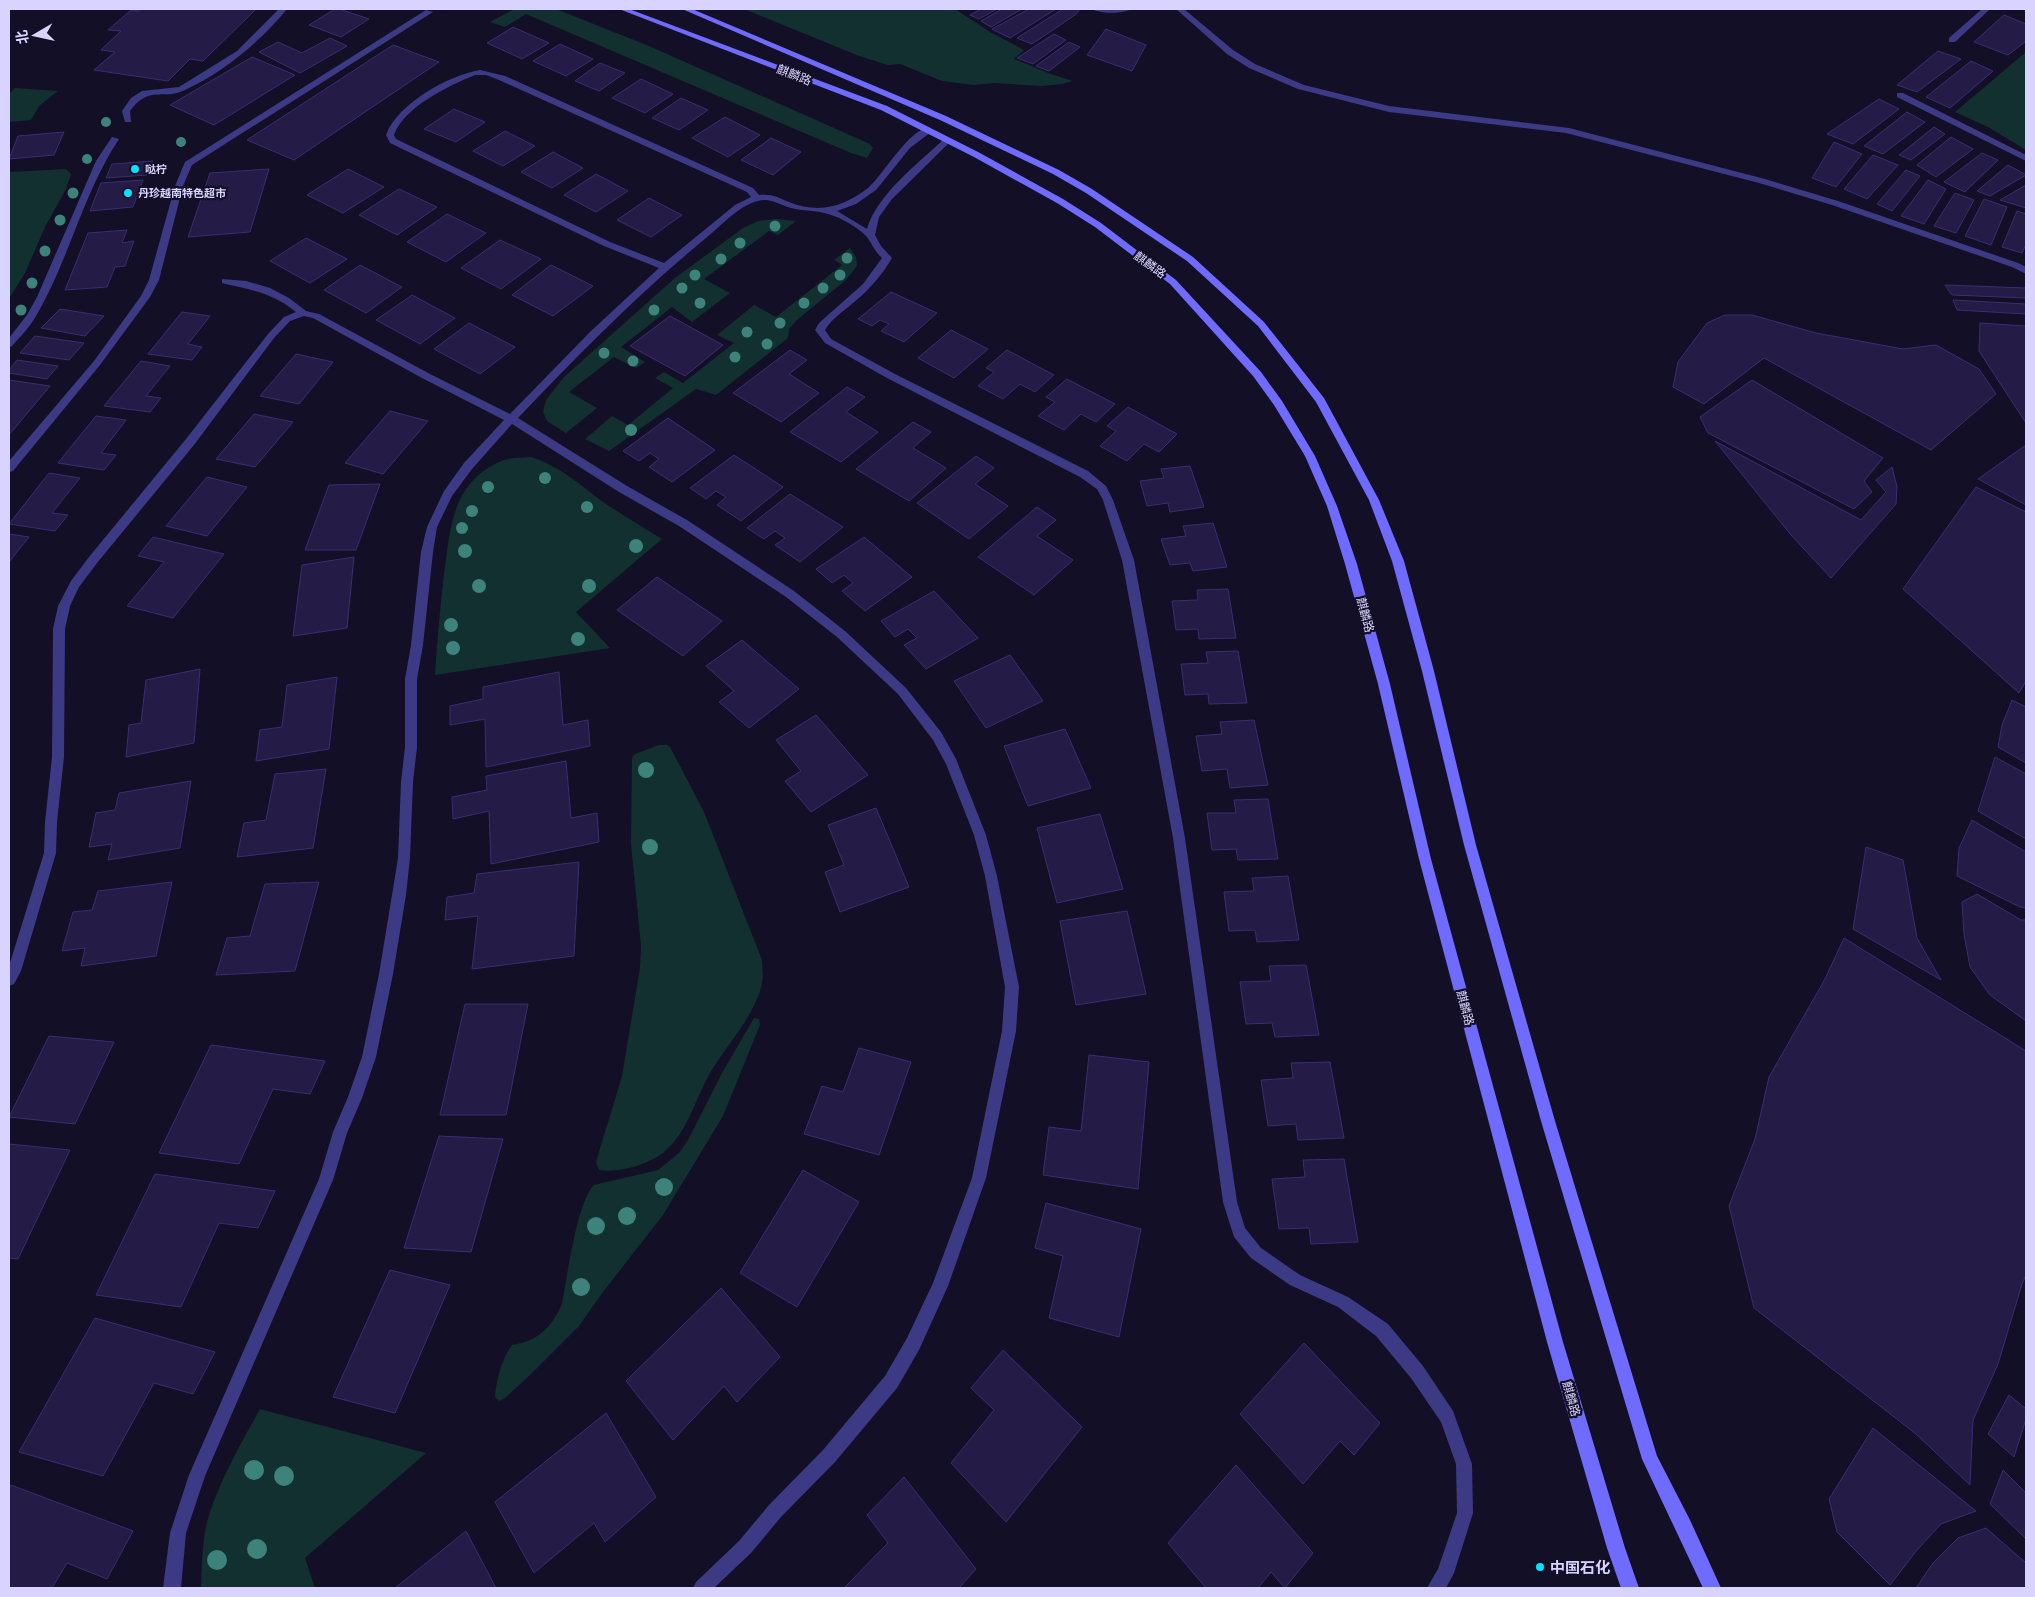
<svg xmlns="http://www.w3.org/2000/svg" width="2035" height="1597" viewBox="0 0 2035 1597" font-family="'Public Sans','Noto Sans SC',sans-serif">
<rect width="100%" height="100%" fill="#130f26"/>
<g fill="#12302f">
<polygon points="514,9 556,9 649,46 870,144 873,148 867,158 851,153 526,14 505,27 490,22"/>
<polygon points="744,9 955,9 990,32 1024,50 1014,59 1051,74 1073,81 1062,84 1042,86 994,83 974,85 942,81 900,64 888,65 859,56"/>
<polygon points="2026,52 2026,150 1988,127 1955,112"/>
<polygon points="15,88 58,91 39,106 31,120 9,122 9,94"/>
<polygon points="66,169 71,174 66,189 45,227 25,273 9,299 9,172"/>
<polygon points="777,219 796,221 778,235 769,231 704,279 730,293 692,322 672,307 621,347 645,362 636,368 614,357 569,392 597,408 566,433 547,421 543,412 546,400 564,377 675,278 743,228 758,221"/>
<polygon points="850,248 856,257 857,266 846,280 797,320 789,329 788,338 716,395 696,389 609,451 585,439 612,416 628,425 673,388 655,378 664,372 683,383 734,343 717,335 754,305 776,317 842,265 834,260"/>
<path d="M531,457C562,467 580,485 606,504C624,516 643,527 662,539L576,612L610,648L435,675C437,641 440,608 444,575C450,528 452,480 504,460C512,457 522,458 531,457Z"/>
<path d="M659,745H667L670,747L704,812L762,960C762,968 764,976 762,983C756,1014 726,1046 710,1073C695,1099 688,1132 664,1152C648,1165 620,1173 599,1170L596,1162L622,1076L640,968L641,946L631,844L632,758L635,754Z"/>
<path d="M754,1018L759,1019L760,1025L723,1116L663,1215L603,1292L579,1326L529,1376L505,1398L499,1401L495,1397C496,1381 502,1358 512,1345C538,1341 551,1328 562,1304C567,1278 577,1201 594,1185L658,1170L679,1153L688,1140L722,1073Z"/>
<path d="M260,1409L426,1453L305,1558L315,1588H201C202,1564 202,1538 209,1515C221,1478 241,1443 260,1409Z"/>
</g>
<g fill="#241b47" stroke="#3b2d73">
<polygon points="141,9 256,9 203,61 190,59 168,81 94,70 115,52 101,50 121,31 108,30 131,10 139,11"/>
<polygon points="335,9 339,9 369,19 341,37 309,25"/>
<polygon points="981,9 997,9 979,19 970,15"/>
<polygon points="1002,9 1022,9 991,27 981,21"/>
<polygon points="1029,9 1056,9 1010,38 992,29"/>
<polygon points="1063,9 1080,9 1075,15 1032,44 1017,38"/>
<polygon points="2004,15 2026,24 2026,41 2008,55 1974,42"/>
<polygon points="513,27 549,43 522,59 487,43"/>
<polygon points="1106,29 1146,45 1132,71 1087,55"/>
<polygon points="1054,34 1066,40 1033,64 1017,58"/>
<polygon points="330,38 347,46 300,73 259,52 278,42 302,53"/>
<polygon points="1069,42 1080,47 1049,71 1036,66"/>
<polygon points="560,44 593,59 566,76 533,61"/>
<polygon points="393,45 439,62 294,160 247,140"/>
<polygon points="1938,51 1961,59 1917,92 1897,85"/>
<polygon points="252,57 295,75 214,125 170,105"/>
<polygon points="1971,61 1993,71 1950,108 1926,97"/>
<polygon points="600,63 625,73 599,91 575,81"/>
<polygon points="641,79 673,94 645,113 612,98"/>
<polygon points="681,98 708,110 679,130 652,118"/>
<polygon points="1879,99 1899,109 1853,144 1827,134"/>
<polygon points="454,109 485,122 456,142 424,129"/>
<polygon points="1907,112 1925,122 1883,154 1864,146"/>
<polygon points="725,117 760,135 728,157 692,138"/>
<polygon points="1934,127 1945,134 1911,160 1899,155"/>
<polygon points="505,131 535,146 503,166 473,151"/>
<polygon points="64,132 54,155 9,159 18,136"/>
<polygon points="1951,137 1973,149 1936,177 1917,165"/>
<polygon points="771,138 801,152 773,175 741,160"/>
<polygon points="1834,142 1862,154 1836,187 1812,178"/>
<polygon points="553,152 583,168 552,188 521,172"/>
<polygon points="1982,153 1998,160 1965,192 1944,182"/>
<polygon points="1873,155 1898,165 1867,199 1844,189"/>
<polygon points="153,161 147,175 106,178 112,164"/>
<polygon points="2008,165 2026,175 1990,196 1977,191"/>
<polygon points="269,169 250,232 188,237 210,173"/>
<polygon points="348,169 384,187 343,213 307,195"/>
<polygon points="1906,170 1920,176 1892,211 1877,204"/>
<polygon points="596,174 628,191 596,212 564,195"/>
<polygon points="143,180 133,207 90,211 101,183"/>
<polygon points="1928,180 1946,189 1924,224 1901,216"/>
<polygon points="2026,185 2026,208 2000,200"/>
<polygon points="399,189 437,207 397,235 359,215"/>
<polygon points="1955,193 1974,200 1956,233 1934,226"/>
<polygon points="649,198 682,215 651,237 617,220"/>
<polygon points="1984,199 2007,207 1991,245 1965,236"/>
<polygon points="2017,211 2026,214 2026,244 2022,253 2002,247"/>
<polygon points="447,214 486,233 446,262 407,242"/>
<polygon points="127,230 122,243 134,241 125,266 115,267 107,287 65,290 88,233"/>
<polygon points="306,238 347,259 310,283 270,261"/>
<polygon points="500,240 541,259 501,289 461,268"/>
<polygon points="360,265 402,287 366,313 324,290"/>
<polygon points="551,265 593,286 553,316 512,295"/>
<polygon points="1945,285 2026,288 2026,298 1952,295"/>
<polygon points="891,292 937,313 904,342 881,331 889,324 880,320 872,326 858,319"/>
<polygon points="412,295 455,318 420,344 376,320"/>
<polygon points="1953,300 2026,304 2026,314 1957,310"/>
<polygon points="60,309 104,316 85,336 41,328"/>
<polygon points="182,312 210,316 188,344 202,347 192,360 148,354"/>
<polygon points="1725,315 1752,315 1816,333 1903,349 1936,345 1979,369 1996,394 1931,450 1764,358 1704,404 1673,387 1678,362 1707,323"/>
<polygon points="670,316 723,345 685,376 630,346"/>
<polygon points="469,323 515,347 480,374 434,349"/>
<polygon points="1980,323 2026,326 2026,423 1979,351"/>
<polygon points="951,330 988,349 954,378 918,358"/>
<polygon points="35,336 84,343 69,360 20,353"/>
<polygon points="790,350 807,360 789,374 819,393 781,422 733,393"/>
<polygon points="1007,350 1054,375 1035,392 1020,384 1003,399 978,386 994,372 986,368"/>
<polygon points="296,354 333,362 299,404 260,396"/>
<polygon points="17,360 58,366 47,379 9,373 9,370"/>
<polygon points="141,361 170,366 146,396 161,398 150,412 104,406"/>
<polygon points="1067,379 1115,404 1096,422 1081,414 1064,430 1038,416 1055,402 1046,397"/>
<polygon points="9,380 50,386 9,435"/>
<polygon points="1752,380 1883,458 1864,481 1872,492 1854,509 1708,433 1700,417"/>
<polygon points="847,387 865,397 846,412 878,432 841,462 790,432"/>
<polygon points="1128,407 1177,434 1159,452 1144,444 1127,461 1100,446 1116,431 1107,426"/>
<polygon points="390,411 428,421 383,474 345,463"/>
<polygon points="254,414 293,422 255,467 216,459"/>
<polygon points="96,416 126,420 101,453 116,455 104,470 58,463"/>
<polygon points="668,418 715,450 672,482 649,467 659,459 650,453 639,461 623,451"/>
<polygon points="913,422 931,432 913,448 946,468 909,501 856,469"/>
<polygon points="1715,441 1861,520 1886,492 1876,480 1892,467 1897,487 1896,504 1831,578 1791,535"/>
<polygon points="2026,445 2026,505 1978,479"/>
<polygon points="734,455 783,487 741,521 717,505 726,497 716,491 706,499 690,488"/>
<polygon points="976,456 994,468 975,484 1008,506 969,539 917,503"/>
<polygon points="1190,466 1204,507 1170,512 1168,503 1147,506 1140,481 1164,478 1161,469"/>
<polygon points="49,473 80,478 52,513 68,515 55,531 9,524"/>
<polygon points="207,477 247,487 207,536 166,526"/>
<polygon points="380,484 356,550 305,550 329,485"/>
<polygon points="1976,487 2026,512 2026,681 2019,693 1903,589"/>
<polygon points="790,494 843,527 800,562 775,545 785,538 775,531 764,539 747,528"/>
<polygon points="1037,507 1056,520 1037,536 1073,560 1034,595 978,557"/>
<polygon points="1213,523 1227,567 1193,571 1190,563 1170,565 1161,539 1186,536 1183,526"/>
<polygon points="9,534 29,537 9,562"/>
<polygon points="153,537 224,554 173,618 127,606 164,562 138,556"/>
<polygon points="864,537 912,577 865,611 842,591 853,583 844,575 832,583 816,569"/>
<polygon points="354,557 347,628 293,636 302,565"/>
<polygon points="657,577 722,621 683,656 617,610"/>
<polygon points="1228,589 1236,638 1199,639 1198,629 1176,630 1172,601 1198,600 1197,590"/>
<polygon points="934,591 978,638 926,669 904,645 917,638 908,629 895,637 881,621"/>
<polygon points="742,640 799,689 749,728 719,702 734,691 706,666"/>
<polygon points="1238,651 1247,703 1209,704 1208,694 1185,695 1181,664 1208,663 1206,652"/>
<polygon points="1010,655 1043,701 986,728 954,681"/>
<polygon points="200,669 194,743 126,757 129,725 141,723 146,680"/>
<polygon points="559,672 563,725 588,720 590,746 486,767 485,719 450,725 450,706 483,699 483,687"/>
<polygon points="337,677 329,749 256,761 260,730 282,727 287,685"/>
<polygon points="2012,700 2026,707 2026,763 1998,747 2002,725"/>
<polygon points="816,715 868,775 811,812 785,781 801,771 776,740"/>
<polygon points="1254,720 1268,785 1230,788 1227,769 1202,771 1196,736 1222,734 1220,722"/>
<polygon points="1065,729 1091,788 1028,806 1004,746"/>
<polygon points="1995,757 2026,774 2026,839 1978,811"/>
<polygon points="566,761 571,818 597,813 599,842 491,864 489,811 453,819 452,797 487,790 486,776"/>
<polygon points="326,769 313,848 237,857 244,823 266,820 275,774"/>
<polygon points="191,781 180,848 108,860 112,844 89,847 96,813 115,810 119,793"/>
<polygon points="1268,799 1278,859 1238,860 1236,849 1212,850 1207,813 1236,813 1234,800"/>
<polygon points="876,808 909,887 840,912 825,872 844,865 828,825"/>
<polygon points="1100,814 1123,889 1057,903 1037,828"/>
<polygon points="1972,820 2026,852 2026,908 2020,907 1957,876 1959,848"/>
<polygon points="1866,847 1903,860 1917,938 1941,980 1853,929"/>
<polygon points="579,862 574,956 472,969 478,916 445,920 447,897 474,893 477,874"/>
<polygon points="1288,876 1299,940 1257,942 1255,930 1229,931 1224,892 1254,891 1252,878"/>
<polygon points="172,882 156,956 81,966 85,948 62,951 73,912 92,910 98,891"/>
<polygon points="319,882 295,971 216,975 227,938 250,936 265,884"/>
<polygon points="1977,894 2021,920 2026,920 2026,1021 1990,995 1970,967 1964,934 1962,902"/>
<polygon points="1127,911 1146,994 1076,1005 1060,921"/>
<polygon points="1844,938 2026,1051 2026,1275 2022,1284 1998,1364 1973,1420 1970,1485 1916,1434 1754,1308 1729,1206 1755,1139 1769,1077 1825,979"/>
<polygon points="1306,965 1319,1035 1275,1037 1272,1023 1246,1024 1240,982 1271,981 1269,966"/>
<polygon points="465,1004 528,1004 506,1115 440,1115"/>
<polygon points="49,1036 114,1042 75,1124 9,1117"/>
<polygon points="211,1045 325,1061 310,1094 273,1089 239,1164 159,1153"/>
<polygon points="859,1048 911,1062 879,1155 804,1134 822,1086 843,1092"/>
<polygon points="1089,1055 1149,1062 1138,1189 1043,1175 1049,1127 1081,1131"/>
<polygon points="1330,1062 1344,1138 1298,1140 1296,1124 1268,1126 1261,1080 1293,1078 1291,1063"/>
<polygon points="439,1136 503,1139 471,1252 404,1248"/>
<polygon points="9,1144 70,1150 18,1259 9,1258"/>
<polygon points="1344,1159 1358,1242 1311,1244 1309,1228 1279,1229 1272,1179 1305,1177 1303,1160"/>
<polygon points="803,1170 859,1202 797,1307 740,1273"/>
<polygon points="155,1174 275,1191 258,1228 219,1223 181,1307 96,1295"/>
<polygon points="1046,1203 1141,1229 1119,1337 1049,1318 1063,1256 1035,1248"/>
<polygon points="390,1270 450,1285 395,1413 333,1397"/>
<polygon points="721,1288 780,1357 737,1402 724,1386 673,1440 626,1381"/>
<polygon points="95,1318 215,1352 193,1394 154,1383 103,1476 19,1452"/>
<polygon points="1304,1343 1380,1423 1354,1455 1340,1441 1303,1484 1240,1414"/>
<polygon points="1003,1350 1082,1427 1006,1522 951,1463 994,1410 971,1388"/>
<polygon points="2009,1395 2026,1409 2026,1419 2014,1457 1988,1434"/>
<polygon points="606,1413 656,1497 605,1542 594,1523 534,1573 495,1502"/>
<polygon points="1873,1428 1976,1511 1941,1524 1917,1550 1890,1585 1837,1532 1829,1499"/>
<polygon points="1236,1465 1313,1553 1285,1588 1271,1572 1258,1588 1206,1588 1168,1543"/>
<polygon points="2003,1470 2026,1493 2026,1539 1990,1504"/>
<polygon points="904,1477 976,1569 959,1588 844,1588 888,1543 867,1515"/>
<polygon points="11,1485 133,1531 107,1579 67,1563 52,1588 9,1588 9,1489"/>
<polygon points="1986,1528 2026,1563 2026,1588 1916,1588 1933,1563 1958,1538"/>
<polygon points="466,1531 496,1588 395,1588"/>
</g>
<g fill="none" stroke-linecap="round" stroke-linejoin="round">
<g fill="#3d3a85" fill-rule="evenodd">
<path d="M1092,9H1131C1123,14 1100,14 1092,9Z"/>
<polygon points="1982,9 1990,9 1955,42 1949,42 1949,38"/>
<path d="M480,70L505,76L753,188L759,195C774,194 776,197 789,202C819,214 843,207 868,188C883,176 911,125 931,128V132L910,148L876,190L856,204L837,211L867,229C877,194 919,163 945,138L952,140L892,199L879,217L875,235L881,246L892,258C882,275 869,290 853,303C843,312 832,318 825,330L831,339L895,374L1088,471L1106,486L1113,500L1134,560L1185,838L1237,1202L1245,1228L1261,1248L1300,1275L1348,1297L1388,1324L1423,1366L1453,1411L1472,1464L1473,1513L1454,1573L1446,1588H1427L1438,1569L1457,1513L1456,1464L1441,1422L1411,1378L1376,1336L1338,1307L1290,1285L1251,1258L1234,1237L1223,1202L1173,838L1122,560L1103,500L1097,489L1080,477L887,378L825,343L815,330L819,323L863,284L882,258C875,252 872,244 867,237C859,228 840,217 828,214C816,210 803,211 791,208C780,205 770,197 758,201C738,206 722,225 706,238C639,293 578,355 518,418L627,486L687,520L794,591L845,631L906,688L941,732L956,759L986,835L997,876L1019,987L1016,1031L986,1178L948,1286L919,1350L897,1388L835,1462L781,1517L751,1553L714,1588H693L696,1582L739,1541L769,1505L823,1450L885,1376L907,1338L933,1283L972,1178L1002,1031L1005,987L985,876L974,835L946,764L933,740L898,694L837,637L786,597L679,526L619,492L512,424L472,469L452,496L437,527L433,552L423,645L417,679V747L413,782L410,858L406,895L393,974L376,1057L362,1098L347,1133L333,1180L205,1476L186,1533L181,1588H163L170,1533L189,1475L319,1179L333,1132L348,1097L362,1057L379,974L392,895L398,858L401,782L405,747V679L411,645L421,552L427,527L444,491L464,463L504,420L422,378L313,318L304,316L290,321L274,338L194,445L97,563L79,587L70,606L65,629L64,757L57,822L56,853L21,971L14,984L9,986V966L44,853L45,822L52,757L53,629L58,606L71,581L89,557L186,439L268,334L284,317L296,312C272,292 250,290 222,283V279L246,281L270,288L289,298L306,311L319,314L430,374L510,414L590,332L659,268L604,246L390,143L386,135C397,104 449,75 480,70ZM475,75H486L499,80L747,192L751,197L735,205L664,263L610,242L396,139L394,135C404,107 448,86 475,75Z"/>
<polygon points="1897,93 1903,93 2026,155 2026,161 1897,97"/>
</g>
<g fill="#3d3a85" fill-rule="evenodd">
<path d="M279,9H287C260,42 224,72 185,90C162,101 150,84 130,111L131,122H125L122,111L131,98L142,91L179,87L237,51Z"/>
<polygon points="1176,9 1184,9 1233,50 1255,64 1304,85 1389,106 1569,128 1765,179 1838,201 2018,263 2026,267 2026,274 2012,267 1832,205 1759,183 1566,133 1389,112 1298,89 1249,68 1227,54"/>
<polygon points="426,10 433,12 192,165 183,186 159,280 150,297 100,365 13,471 9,472 9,461 94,361 141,296 149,280 175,186 185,162"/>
<path d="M112,137L119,139C83,193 69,260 36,316C30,327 20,337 12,346L9,347V338L27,315L37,297L96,161Z"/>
</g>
<g fill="#6f6bff" fill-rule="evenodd">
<polygon points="619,9 629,9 887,106 980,153 1063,199 1101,223 1176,280 1261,372 1282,401 1315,456 1337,506 1357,564 1390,684 1431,859 1563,1342 1625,1548 1639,1588 1621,1588 1607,1548 1547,1342 1419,859 1378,684 1345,564 1327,506 1305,456 1274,405 1253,376 1170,284 1095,227 1057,203 974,157 881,110"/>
<polygon points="682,9 692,9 946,116 1059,170 1092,189 1193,257 1264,322 1324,398 1379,500 1404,561 1434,671 1476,845 1555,1121 1657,1456 1690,1520 1721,1588 1703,1588 1642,1459 1541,1121 1464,845 1422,671 1392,561 1369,500 1316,402 1258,326 1187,261 1086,193 1053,174 940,120"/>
</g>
</g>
<g fill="#3d827b">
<circle cx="106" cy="122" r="5"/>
<circle cx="181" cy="142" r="5"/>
<circle cx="87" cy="159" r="5"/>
<circle cx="73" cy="193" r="5.5"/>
<circle cx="60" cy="220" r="5.5"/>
<circle cx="775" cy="226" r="5.5"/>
<circle cx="740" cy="243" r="5.5"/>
<circle cx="45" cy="251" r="5.5"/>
<circle cx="847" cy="258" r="5.5"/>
<circle cx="721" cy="259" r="5.5"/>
<circle cx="695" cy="275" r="5.5"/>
<circle cx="840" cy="275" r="5.5"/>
<circle cx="32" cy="283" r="5.5"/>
<circle cx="682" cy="288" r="5.5"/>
<circle cx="823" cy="288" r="5.5"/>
<circle cx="700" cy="303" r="5.5"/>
<circle cx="804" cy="303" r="5.5"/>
<circle cx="21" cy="310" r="5.5"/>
<circle cx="654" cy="310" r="5.5"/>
<circle cx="780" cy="323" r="5.5"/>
<circle cx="747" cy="332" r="5.5"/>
<circle cx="767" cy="344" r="5.5"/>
<circle cx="604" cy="353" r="5.5"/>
<circle cx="735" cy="357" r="5.5"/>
<circle cx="633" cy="361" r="5.5"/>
<circle cx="631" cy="430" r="6"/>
<circle cx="545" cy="478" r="6"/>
<circle cx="488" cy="487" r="6"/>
<circle cx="587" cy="507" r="6"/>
<circle cx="472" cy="511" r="6"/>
<circle cx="462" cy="528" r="6"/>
<circle cx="636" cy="546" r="7"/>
<circle cx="465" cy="551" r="7"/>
<circle cx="479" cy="586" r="7"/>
<circle cx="589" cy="586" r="7"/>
<circle cx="451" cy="625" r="7"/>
<circle cx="578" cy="639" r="7"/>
<circle cx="453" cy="648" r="7"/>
<circle cx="646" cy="770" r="8"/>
<circle cx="650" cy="847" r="8"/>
<circle cx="664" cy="1187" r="9"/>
<circle cx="627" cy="1216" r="9"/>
<circle cx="596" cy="1226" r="9"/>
<circle cx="581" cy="1287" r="9"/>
<circle cx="254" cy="1470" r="10"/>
<circle cx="284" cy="1476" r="10"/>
<circle cx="257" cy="1549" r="10"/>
<circle cx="217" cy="1560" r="10"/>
</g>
<g fill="#00e5ff" stroke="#130f26" stroke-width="2">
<circle cx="135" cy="169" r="5"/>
<circle cx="128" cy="193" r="5"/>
<circle cx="1540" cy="1567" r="5"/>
</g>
<g text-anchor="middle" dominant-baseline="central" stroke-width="4.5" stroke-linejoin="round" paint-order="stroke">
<g font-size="11" font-weight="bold" fill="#d9d4ff" stroke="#130f26" text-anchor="start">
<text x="145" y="169">哒柠</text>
<text x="138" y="193">丹珍越南特色超市</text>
</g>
<g font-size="12" fill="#d9d4ff" stroke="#130f26">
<text transform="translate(794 75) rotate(21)">麒麟路</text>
<text transform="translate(1150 265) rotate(36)">麒麟路</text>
<text transform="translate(1365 615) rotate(75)">麒麟路</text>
<text transform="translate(1465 1008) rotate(75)">麒麟路</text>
<text transform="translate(1571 1399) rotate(74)">麒麟路</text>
</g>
<g font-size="15" font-weight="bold" fill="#d9d4ff" stroke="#130f26" text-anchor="start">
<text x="1550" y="1567">中国石化</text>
</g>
</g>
<rect width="2035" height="1597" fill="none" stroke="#d9d4ff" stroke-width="20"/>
<g transform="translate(35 35) rotate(261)" stroke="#130f26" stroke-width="4" paint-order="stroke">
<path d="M0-4L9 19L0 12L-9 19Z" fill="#d9d4ff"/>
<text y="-8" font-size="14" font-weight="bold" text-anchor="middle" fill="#d9d4ff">北</text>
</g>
</svg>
